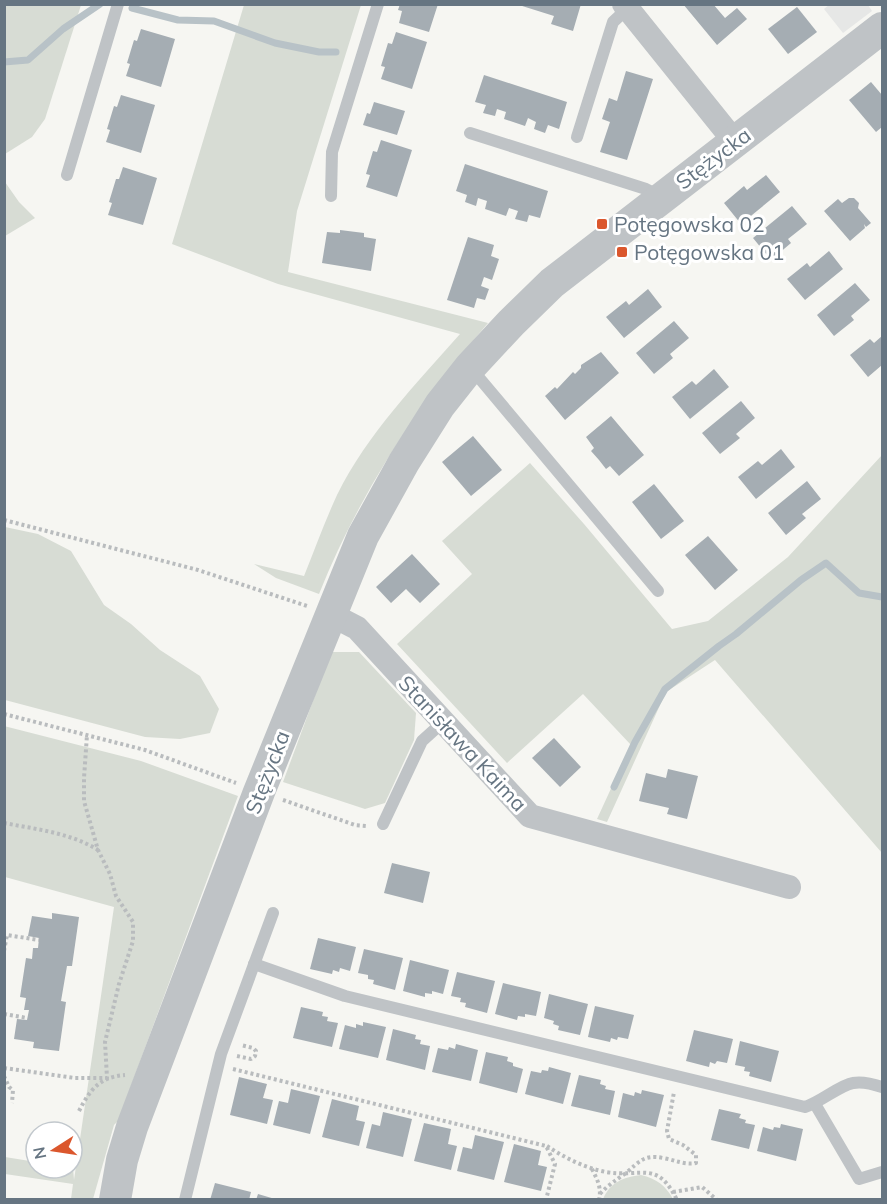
<svg xmlns="http://www.w3.org/2000/svg" width="887" height="1204" viewBox="0 0 887 1204" font-family="Mulish,sans-serif">
<rect width="100%" height="100%" fill="#f6f6f2"/>
<polygon fill="#e6e7e6" points="868,5 872,11 843,33 824,9 829,5"/>
<g fill="#d7dcd4">
<polygon points="4,5 81,5 45,119 32,137 5,154"/>
<path d="M244,5H361L297,211L288,272L488,323C418,404 359,494 319,594L276,578L254,564L304,576C315,549 325,521 337,495C368,433 415,385 460,334L278,284L172,244Z"/>
<polygon points="5,182 19,202 35,218 5,236"/>
<polygon points="882,455 882,853 715,660 666,692 607,822 597,819 631,745 583,694 507,763 397,644 472,574 442,541 530,463 584,524 672,629 708,621 788,557"/>
<polygon points="5,527 38,534 71,551 104,605 131,624 160,650 200,676 219,709 210,733 180,739 145,737 5,700"/>
<polygon points="331,652 359,652 416,713 414,740 385,803 365,809 283,782"/>
<polygon points="4,726 141,761 238,796 118,1121 114,1125 93,1199 71,1199 73,1184 5,1174 5,1157 36,1162 36,1168 73,1168 74,1180 114,907 5,877"/>
<path d="M641,1175C657,1179 665,1185 673,1199H603C610,1182 624,1177 641,1175Z"/>
</g>
<g fill="none" stroke-linecap="round" stroke-linejoin="round">
<g stroke="#b8c2c7" stroke-width="7">
<polyline points="132,8 178,20 214,21 275,43 319,52 336,52"/>
<polyline points="4,62 28,60 63,29 100,4"/>
<polyline points="614,787 635,742 665,689 719,646 736,634 801,580 826,563 859,593 882,597"/>
</g>
</g>
<g fill="#a5adb3">
<polygon points="400,4 438,4 429,32 399,23 402,11 398,10"/>
<polygon points="581,4 573,31 551,24 554,16 519,5"/>
<polygon points="683,4 713,4 725,18 737,8 747,19 717,45"/>
<polygon points="797,7 817,32 788,54 768,29"/>
<polygon points="141,29 175,39 161,87 126,76 130,64 127,63 134,40 137,41"/>
<polygon points="396,32 427,42 412,89 381,79 385,67 381,66 388,43 392,44"/>
<polygon points="626,71 653,79 627,160 600,152 610,122 602,119 609,98 617,101"/>
<polygon points="484,75 567,102 559,129 548,125 545,133 534,129 536,122 528,118 525,126 504,119 506,112 497,109 495,116 483,113 486,105 475,102"/>
<polygon points="871,82 882,95 882,127 876,132 849,100"/>
<polygon points="121,95 155,105 141,153 106,142 110,130 107,129 114,106 117,107"/>
<polygon points="374,102 405,111 397,135 363,125 367,113 370,114"/>
<polygon points="381,140 412,150 397,197 366,187 370,175 366,174 373,151 377,152"/>
<polygon points="465,164 548,191 540,218 529,215 527,222 515,219 518,211 509,208 506,216 485,209 487,201 478,198 476,206 465,202 467,195 456,191"/>
<polygon points="123,167 157,178 143,225 108,215 112,203 109,202 116,179 119,179"/>
<polygon points="766,175 780,192 741,224 724,203 744,186 747,190"/>
<polygon points="849,198 854,198 859,203 858,208 871,223 866,227 864,224 865,228 850,241 824,211 838,199 842,203"/>
<polygon points="792,206 807,224 788,239 791,243 771,260 753,238"/>
<polygon points="340,230 364,233 364,237 376,239 371,271 322,263 327,232 340,233"/>
<polygon points="468,237 494,245 491,256 499,259 492,280 484,277 481,286 489,289 485,300 477,298 474,308 447,300"/>
<polygon points="829,251 843,269 805,300 787,279 807,263 810,267"/>
<polygon points="855,283 870,300 851,316 854,320 834,336 817,315"/>
<polygon points="648,289 662,307 624,338 606,317 626,301 629,305"/>
<polygon points="674,321 689,338 670,354 673,358 654,374 636,353"/>
<polygon points="882,336 882,365 868,377 850,355 870,339 874,343"/>
<polygon points="601,352 619,373 565,420 545,396 555,387 557,389 573,372 575,374 581,368 581,365"/>
<polygon points="714,369 729,387 690,419 672,397 692,381 696,385"/>
<polygon points="741,401 755,418 736,434 740,438 720,454 702,433"/>
<polygon points="611,416 644,455 619,476 610,466 606,469 599,460 591,451 594,448 586,437"/>
<polygon points="473,436 502,470 471,496 442,462"/>
<polygon points="781,449 795,467 756,499 738,477 758,461 762,465"/>
<polygon points="807,481 821,499 802,514 806,518 786,535 768,513"/>
<polygon points="654,484 684,521 661,539 632,502"/>
<polygon points="708,536 738,570 715,590 685,555"/>
<polygon points="412,554 440,584 420,603 406,589 391,603 376,587"/>
<polygon points="554,738 581,767 560,787 532,758"/>
<polygon points="668,769 698,776 687,819 667,814 669,808 639,801 646,773 666,778"/>
<polygon points="392,863 430,872 423,903 384,893"/>
<polygon points="52,913 79,917 72,966 67,966 61,1001 66,1002 59,1051 33,1048 34,1042 14,1039 17,1019 27,1020 29,1010 24,1010 26,998 20,997 26,958 32,959 33,948 38,948 39,938 28,936 32,916 52,919"/>
<polygon points="318,938 356,947 350,971 340,968 339,972 333,970 332,974 310,969"/>
<polygon points="364,949 403,958 395,990 373,984 374,980 368,979 368,975 358,973"/>
<polygon points="410,960 449,970 443,994 432,991 432,994 425,993 425,997 403,991"/>
<polygon points="457,972 495,981 487,1013 465,1007 466,1003 460,1002 461,998 451,996"/>
<polygon points="503,983 541,992 536,1016 525,1014 525,1017 518,1016 517,1020 495,1014"/>
<polygon points="549,994 588,1004 580,1035 558,1030 559,1026 553,1024 554,1021 544,1018"/>
<polygon points="595,1006 634,1015 628,1039 618,1037 617,1040 611,1038 610,1042 588,1037"/>
<polygon points="301,1007 323,1012 322,1016 328,1017 327,1021 338,1023 332,1047 293,1038"/>
<polygon points="363,1022 386,1027 378,1058 339,1049 345,1025 356,1028 356,1024 363,1026"/>
<polygon points="393,1029 416,1035 415,1039 421,1040 420,1044 430,1046 425,1070 386,1060"/>
<polygon points="694,1030 733,1039 727,1063 717,1061 715,1064 710,1062 709,1067 686,1061"/>
<polygon points="740,1041 779,1051 771,1082 749,1076 750,1072 744,1071 745,1067 735,1065"/>
<polygon points="456,1044 478,1050 471,1081 432,1072 438,1048 448,1050 449,1047 455,1049"/>
<polygon points="486,1052 508,1057 507,1061 513,1063 513,1066 523,1069 517,1093 479,1083"/>
<polygon points="549,1067 571,1073 563,1104 525,1094 531,1071 541,1073 542,1070 548,1071"/>
<polygon points="579,1075 601,1080 600,1084 606,1086 605,1089 615,1091 610,1115 571,1106"/>
<polygon points="239,1077 267,1084 263,1098 273,1100 267,1124 230,1115"/>
<polygon points="291,1089 320,1096 310,1134 273,1125 279,1101 288,1103"/>
<polygon points="642,1090 664,1095 656,1127 618,1117 623,1093 634,1096 635,1092 641,1094"/>
<polygon points="332,1099 359,1106 356,1120 365,1122 359,1146 322,1137"/>
<polygon points="719,1109 741,1114 739,1118 746,1120 745,1123 755,1125 749,1149 711,1140"/>
<polygon points="383,1112 412,1119 403,1157 366,1148 372,1124 380,1126"/>
<polygon points="424,1123 451,1129 448,1144 457,1146 451,1170 414,1161"/>
<polygon points="781,1124 803,1129 796,1161 757,1151 763,1127 773,1130 774,1127 780,1128"/>
<polygon points="475,1135 504,1142 494,1180 457,1171 463,1147 472,1149"/>
<polygon points="514,1144 541,1151 538,1165 547,1167 541,1191 504,1182"/>
<polygon points="215,1183 251,1192 249,1200 210,1200"/>
<polygon points="258,1194 275,1199 275,1200 256,1200"/>
</g>
<g fill="none" stroke-linecap="round" stroke-linejoin="round">
<g stroke="#b9bcbe" stroke-width="4" stroke-dasharray="3 3" stroke-linecap="butt">
<polyline points="4,520 198,570 307,606"/>
<polyline points="4,714 145,750 236,783"/>
<polyline points="283,800 355,825 367,826"/>
<path d="M4,823C35,829 71,833 98,850"/>
<polyline points="4,951 7,935 39,940"/>
<polyline points="4,1014 27,1018"/>
<polyline points="237,1056 251,1059 255,1056 256,1051 253,1048 241,1045"/>
<polyline points="4,1068 75,1078 107,1078 105,1042 119,984 133,941 133,922 116,896 110,874 98,850 84,801 84,778 87,735"/>
<polyline points="233,1069 546,1146 555,1164 546,1200"/>
<polyline points="4,1076 9,1087 13,1090 12,1103"/>
<path d="M79,1111C90,1090 99,1077 125,1075"/>
<path d="M547,1146C565,1158 585,1168 606,1172C641,1178 657,1159 677,1200"/>
<path d="M592,1169C597,1179 602,1188 599,1200"/>
<polyline points="673,1192 702,1187 717,1200"/>
<path d="M600,1194C608,1185 616,1180 626,1173C639,1162 644,1154 663,1158C675,1160 684,1165 696,1163V1155L683,1145L669,1139L667,1131L674,1092"/>
</g>
<g stroke="#bfc3c6" stroke-width="12">
<polyline points="470,133 646,189 650,191 657,201"/>
<polyline points="577,137 613,22 627,9"/>
<polyline points="67,175 118,4"/>
<polyline points="331,196 332,152 378,4"/>
<polyline points="470,367 658,591"/>
<polyline points="383,824 422,741 443,722"/>
<path d="M254,964L345,996L805,1107C821,1102 840,1085 853,1083C863,1081 873,1084 882,1087"/>
<polyline points="815,1104 859,1179 882,1172"/>
<polyline points="185,1200 221,1054 273,913"/>
</g>
<g stroke="#bfc3c6" stroke-width="24">
<polyline points="624,4 735,142"/>
<polyline points="330,614 357,628 530,816 789,887"/>
</g>
<polyline stroke="#bfc3c6" stroke-width="32" points="115,1200 122,1160 132,1127 259,792 363,536 404,462 440,405 470,367 511,323 552,283 882,28"/>
</g>
<g fill="#db572d" stroke="#fff" stroke-width="2">
<rect x="596" y="218" width="12" height="12" rx="3"/>
<rect x="616" y="246" width="12" height="12" rx="3"/>
</g>
<g text-anchor="middle" dominant-baseline="central" stroke-width="6" stroke-linejoin="round" paint-order="stroke">
<g font-size="21" fill="#667582" stroke="#fff">
<text transform="translate(713 158) rotate(-37)">Stężycka</text>
<text transform="translate(463 743) rotate(47)">Stanisława Kaima</text>
<text transform="translate(267 772) rotate(-69)">Stężycka</text>
</g>
<g font-size="21" fill="#667582" stroke="#fff" text-anchor="start">
<text x="614" y="224">Potęgowska 02</text>
<text x="634" y="252">Potęgowska 01</text>
</g>
</g>
<rect width="887" height="1204" fill="none" stroke="#667582" stroke-width="12"/>
<g transform="translate(54 1150) rotate(258)"><circle r="28" fill="#ffffff" stroke="#c2c8cd" stroke-width="1.5"/>
<path d="M0-4.5L10 22L0 15L-10 22Z" fill="#db572d"/>
<text y="-9" font-size="16" font-weight="bold" text-anchor="middle" fill="#667582">N</text>
</g>
</svg>
